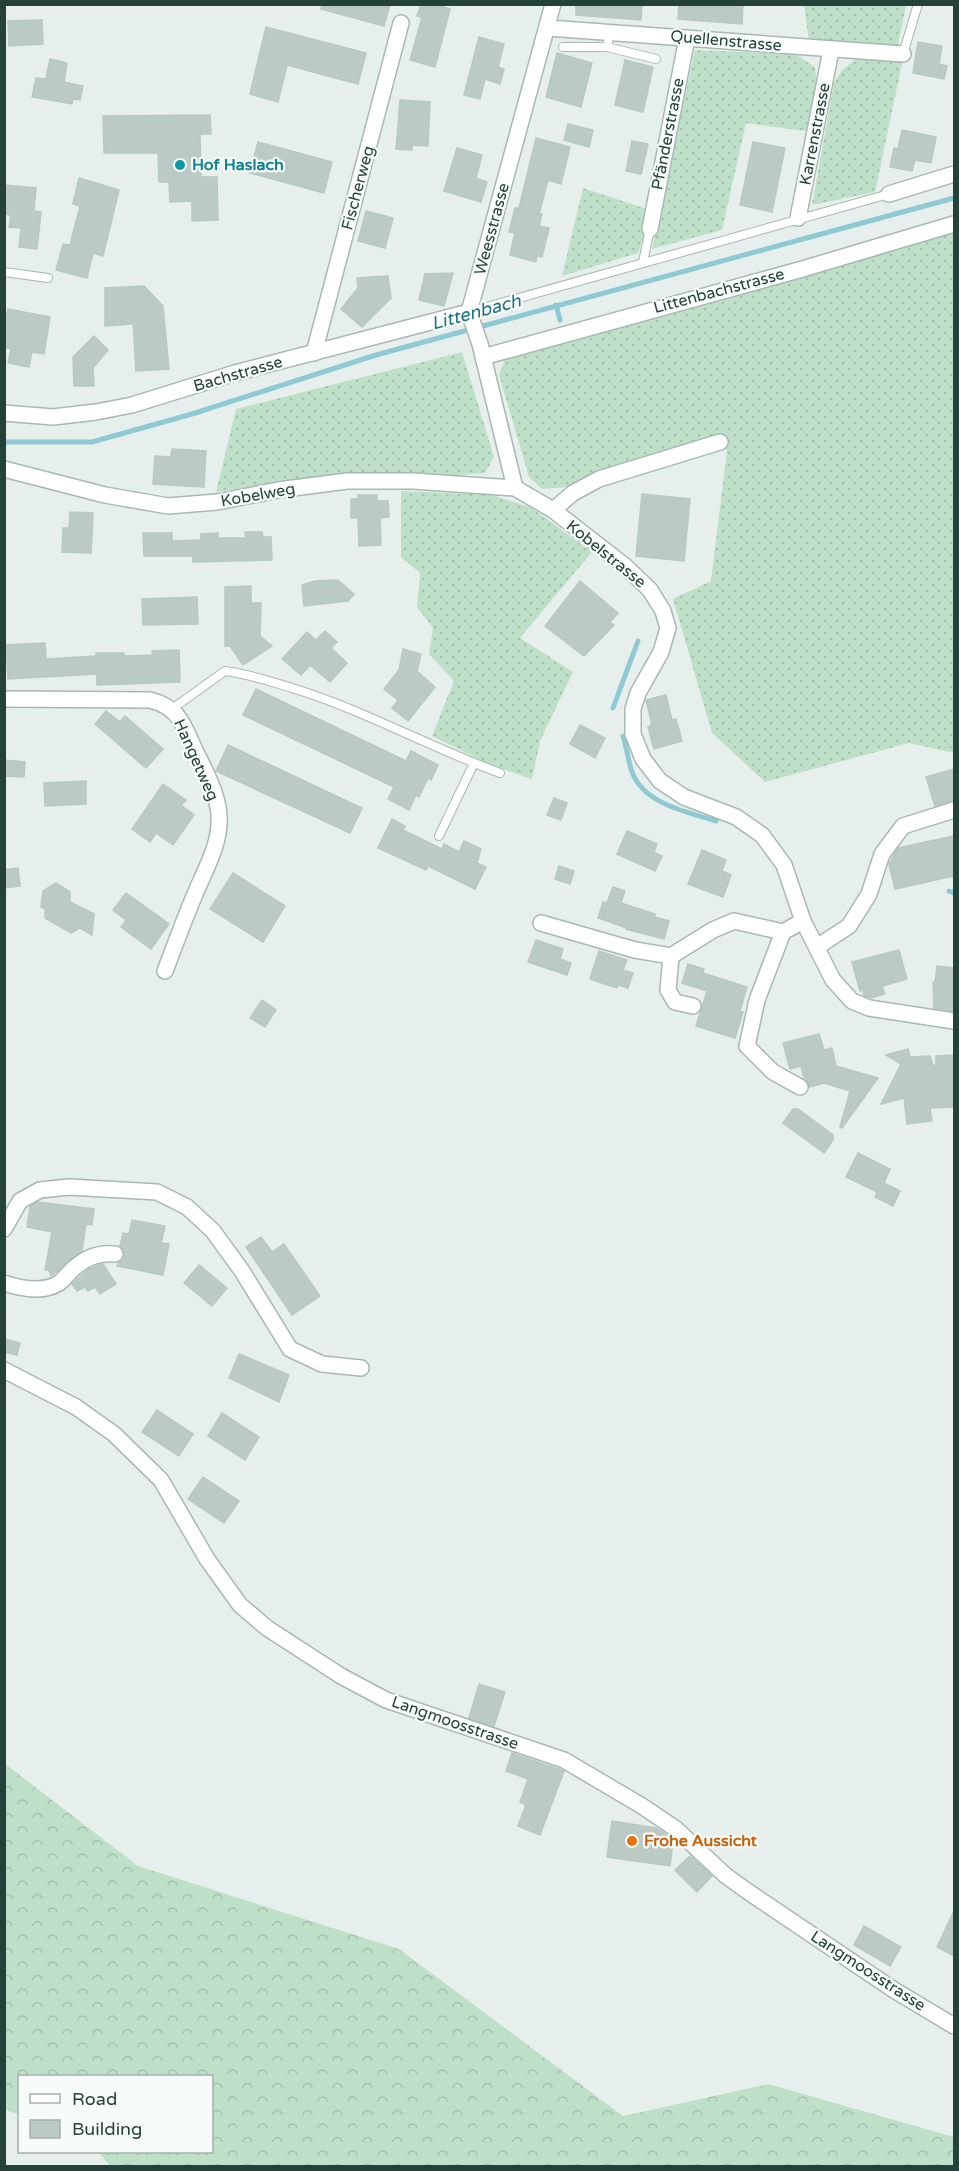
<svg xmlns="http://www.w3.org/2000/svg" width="959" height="2171" viewBox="0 0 959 2171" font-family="'Varela Round',sans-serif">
<defs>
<pattern id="grass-dots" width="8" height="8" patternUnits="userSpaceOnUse" patternTransform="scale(1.5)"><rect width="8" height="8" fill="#bfe0c8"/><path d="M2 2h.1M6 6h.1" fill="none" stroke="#a4c1ad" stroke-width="1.8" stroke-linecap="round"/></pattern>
<pattern id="forest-crowns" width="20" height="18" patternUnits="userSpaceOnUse" patternTransform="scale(1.5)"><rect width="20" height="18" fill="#bfe0c8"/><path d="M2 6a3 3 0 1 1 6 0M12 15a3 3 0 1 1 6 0" fill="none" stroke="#a4c1ad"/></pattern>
</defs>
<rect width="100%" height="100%" fill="#e6efeb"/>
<g fill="url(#grass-dots)">
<polygon points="804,5 906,5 898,45 810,49"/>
<polygon points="695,50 795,54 815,67 817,86 806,131 746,123 722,230 652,249"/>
<polygon points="859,57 903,59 875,192 812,205 834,83 842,70"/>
<polygon points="583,188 653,211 638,253 562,276"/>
<polygon points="954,233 954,753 909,743 765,782 712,733 673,599 711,581 727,450 719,436 648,457 567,487 542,489 529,477 499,375 506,357"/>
<polygon points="462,352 494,457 485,473 445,476 339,473 216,492 236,409"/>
<polygon points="401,491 492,495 532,508 592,552 520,638 573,672 540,741 532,779 489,764 432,736 454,681 429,654 433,628 417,607 420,573 401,557"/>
</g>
<polygon fill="url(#forest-crowns)" points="4,1763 138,1866 399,1949 623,2116 768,2084 954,2137 954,2166 110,2166 98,2152 212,2152 212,2076 20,2076 19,2115 5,2109"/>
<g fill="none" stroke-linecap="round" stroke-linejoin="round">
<g stroke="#8ec9d4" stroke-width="5">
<polyline points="556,305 560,320"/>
<polyline points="4,442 92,442 192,414 376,355 954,198"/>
<polyline points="613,708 638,641"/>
<path d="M623,736C627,748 628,761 632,772C644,804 687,812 716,821"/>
<polyline points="949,891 954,893"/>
</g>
</g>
<g fill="#bbcac4" stroke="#b8c9c2" stroke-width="1.5">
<polygon points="322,4 390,4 384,26 321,9"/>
<polygon points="421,4 435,4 450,9 435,67 410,60 422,17 417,16"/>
<polygon points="576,4 642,4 641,20 576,15"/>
<polygon points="679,4 743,4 742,24 678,19"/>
<polygon points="42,20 43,44 9,46 8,21"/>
<polygon points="266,27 366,53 358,84 287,65 278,102 250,94"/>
<polygon points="479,37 504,44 498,67 504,69 500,84 485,79 480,99 464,95"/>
<polygon points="918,42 942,46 939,64 947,66 944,79 913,73"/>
<polygon points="557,53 592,63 581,107 546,97"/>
<polygon points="50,59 67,63 64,82 83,86 80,100 73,99 72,104 32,97 36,78 46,79"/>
<polygon points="625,60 653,67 643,112 615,105"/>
<polygon points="400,100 430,102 428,146 412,145 412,150 396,149"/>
<polygon points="210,115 211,134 200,134 201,177 217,177 218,220 192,221 192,201 170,202 169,182 159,182 158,153 104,153 103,116"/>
<polygon points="568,124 593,130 589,147 564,140"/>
<polygon points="902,130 936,137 931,163 915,160 912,171 890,167 894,148 898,149"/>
<polygon points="536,138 570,147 561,184 548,180 539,214 542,214 539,226 549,228 542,257 537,256 536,262 510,255 515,233 509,232 515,208 519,208"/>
<polygon points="632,141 648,144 641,174 626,171"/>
<polygon points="258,142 332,162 324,193 250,173"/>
<polygon points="753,142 785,148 772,212 740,205"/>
<polygon points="457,148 482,155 476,178 487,182 481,202 444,191"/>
<polygon points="79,178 119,190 103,256 93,253 87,278 56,270 63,244 70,245 80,206 73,204"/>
<polygon points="4,185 36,188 34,211 41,212 37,249 19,247 21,228 9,227 11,215 4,214"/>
<polygon points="366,211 393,218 385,248 358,241"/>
<polygon points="453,273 444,306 419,300 425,274"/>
<polygon points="388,276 391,298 362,327 341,309 358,288 357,278"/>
<polygon points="144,286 163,306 169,369 136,371 133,321 131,324 105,326 105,288"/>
<polygon points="8,309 50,317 44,354 32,352 29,367 8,363 11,349 4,347 4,329"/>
<polygon points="94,336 108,350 93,368 94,386 74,386 73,357"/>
<polygon points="172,449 206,451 204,487 153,484 155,456 171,457"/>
<polygon points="642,494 690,499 684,561 636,556"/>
<polygon points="358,495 377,495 377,501 388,501 389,517 380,518 381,545 359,546 358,518 351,518 351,499 358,499"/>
<polygon points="70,512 93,513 91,553 62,552 63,528 69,528"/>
<polygon points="245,532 262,532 263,537 271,537 272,560 193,562 193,556 144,556 143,533 172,533 172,541 201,540 201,534 218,533 218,538 246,538"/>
<polygon points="338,580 354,594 348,601 304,606 302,585 315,581"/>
<polygon points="580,581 618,613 610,622 614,625 584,656 545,626"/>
<polygon points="251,586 251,603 261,603 260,636 272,646 243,665 230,646 225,646 225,587"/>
<polygon points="197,597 198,624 143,625 142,599"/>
<polygon points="325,631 337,642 331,648 347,663 330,682 310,665 301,675 282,659 307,632 316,640"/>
<polygon points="45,643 46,659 96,656 96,653 124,653 124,656 153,655 152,651 179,650 180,682 97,685 97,674 8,679 6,645"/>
<polygon points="403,649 421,654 417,671 435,687 408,721 392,708 398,700 384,689 399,670"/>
<polygon points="256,689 406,761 411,751 438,765 431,780 428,778 419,797 416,795 409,810 388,799 394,787 243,715"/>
<polygon points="666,695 672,720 676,719 682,741 654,749 648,727 652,725 646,700"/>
<polygon points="106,711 120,722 125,716 163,749 146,768 95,724"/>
<polygon points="580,725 605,738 595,758 570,744"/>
<polygon points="228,745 362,808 350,833 216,771"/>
<polygon points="4,760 25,762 24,777 4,776"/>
<polygon points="954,769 954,800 935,806 926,777"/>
<polygon points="86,781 86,804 45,806 44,783"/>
<polygon points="163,784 186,800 181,805 194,815 173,845 156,833 150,842 132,829"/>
<polygon points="554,798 567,803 561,820 547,815"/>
<polygon points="392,819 405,826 403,830 442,849 444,844 459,852 464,841 481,849 477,863 486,867 475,889 428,866 426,870 378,848"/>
<polygon points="627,831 657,844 654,852 662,856 655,871 617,854"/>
<polygon points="954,836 954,876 895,889 889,864 898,848"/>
<polygon points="702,850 726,860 722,871 731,875 723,897 688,884"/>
<polygon points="559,866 574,871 570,884 555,879"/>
<polygon points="18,868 20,886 4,888 4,870"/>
<polygon points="233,873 285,906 263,942 210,909"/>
<polygon points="56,883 70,892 70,902 94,914 92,935 80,928 71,933 45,918 45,909 41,907 43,891"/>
<polygon points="613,887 625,891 621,903 655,914 655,917 669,921 664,939 626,929 627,928 598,918 603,902 607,903"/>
<polygon points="126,893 169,924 151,949 121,927 126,920 113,910"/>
<polygon points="536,940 563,949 560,959 571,963 567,975 528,962"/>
<polygon points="899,950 907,979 882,986 885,994 871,998 864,996 863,990 860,991 852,962"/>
<polygon points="599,951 627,960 623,970 633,973 628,988 618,985 617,988 590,979"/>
<polygon points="688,964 704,969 703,973 747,987 740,1011 743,1012 735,1038 696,1026 707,991 682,983"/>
<polygon points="937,966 954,968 954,1011 934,1008 933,982 935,982"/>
<polygon points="262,1000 276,1010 265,1027 250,1018"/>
<polygon points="819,1034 824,1050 832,1048 836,1066 878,1078 842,1128 840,1127 850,1091 824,1083 810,1087 804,1078 801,1066 790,1069 783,1043"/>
<polygon points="908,1049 910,1057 930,1056 933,1066 936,1065 936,1056 954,1055 954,1107 930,1108 932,1121 907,1124 904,1098 881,1104 901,1064 886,1055"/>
<polygon points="793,1109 798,1109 833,1135 833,1140 824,1153 783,1123"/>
<polygon points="858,1153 890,1169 884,1183 900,1191 893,1206 875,1197 877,1192 846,1177"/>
<polygon points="38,1202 94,1209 92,1225 86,1224 82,1251 51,1276 49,1270 45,1270 52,1232 27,1227 30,1206"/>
<polygon points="132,1220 165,1226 161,1243 169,1244 163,1275 117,1266 125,1255 120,1246 123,1233 129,1234"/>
<polygon points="261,1237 272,1252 284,1244 320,1296 292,1315 246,1247"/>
<polygon points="103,1264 116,1284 100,1294 95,1287 88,1291 85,1287 77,1291 72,1284 75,1281 89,1269"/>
<polygon points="199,1265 227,1288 212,1306 184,1283"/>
<polygon points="4,1339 20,1343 17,1355 4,1352"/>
<polygon points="239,1354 289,1375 279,1402 229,1378"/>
<polygon points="157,1410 193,1434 179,1456 142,1432"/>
<polygon points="222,1413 259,1437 245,1460 208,1436"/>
<polygon points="203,1477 239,1501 224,1523 188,1499"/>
<polygon points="479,1684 505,1692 494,1726 469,1718"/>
<polygon points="512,1753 564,1771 540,1835 518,1826 526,1805 520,1802 528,1779 506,1771"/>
<polygon points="612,1821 656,1828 670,1837 673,1840 670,1866 607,1857"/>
<polygon points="690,1856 712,1876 697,1892 675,1870"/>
<polygon points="954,1911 954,1956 937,1947"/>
<polygon points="864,1926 901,1947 890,1966 854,1945"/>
</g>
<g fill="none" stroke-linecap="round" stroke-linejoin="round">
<defs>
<g id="service">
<polyline points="563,47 607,47 610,32"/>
<polyline points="607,47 656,59"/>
<polyline points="903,54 918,4"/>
<polyline points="643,262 650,229"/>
<polyline points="4,272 48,278"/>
<polyline points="469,312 889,194"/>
<path d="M172,709L225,671C249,674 269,681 292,688C364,710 429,747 500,773"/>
<polyline points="439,836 474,763"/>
</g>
<g id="minor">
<polyline points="548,28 903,54"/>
<polyline points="889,194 954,174"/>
<polyline points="798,218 831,50"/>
<polyline points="650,229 687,38"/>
<polyline points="314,353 401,23"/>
<polyline points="483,357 799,270 954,224"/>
<polyline points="4,413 53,417 96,412 132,405 235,373 469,312"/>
<polyline points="4,469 105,495 168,506 217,502 278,490 347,481 413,481 515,488 553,510 625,566 650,590 663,611 668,628 661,652 638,693 633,709 633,734 643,759 660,781 684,797 736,817 762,835 784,865 803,921 833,980 852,1001 869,1008 954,1021"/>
<polyline points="515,488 480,344 469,312 553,4"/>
<polyline points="553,510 573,493 599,479 720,442"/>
<path d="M4,699L150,700C178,707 183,723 194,748C204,769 218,793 219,816C221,843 205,870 195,894C184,920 175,945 165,971"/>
<polyline points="541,923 635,950 671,956 713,930 734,921 783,932"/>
<polyline points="817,947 849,926 869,894 882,854 903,826 954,810"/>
<polyline points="671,956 668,990 675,1002 693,1006"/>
<polyline points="800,1087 773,1072 747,1046 757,1000 783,932 803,921"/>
<polyline points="4,1229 20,1201 40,1190 69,1187 157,1192 187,1207 213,1231 242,1271 290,1349 322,1364 361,1368"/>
<path d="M4,1283C22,1289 43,1293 59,1283C63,1280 66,1276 69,1273C82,1259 97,1252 115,1254"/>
<polyline points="4,1370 76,1407 114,1434 161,1480 207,1559 240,1605 267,1628 341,1676 386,1700 564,1760 642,1806 676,1829 725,1875 747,1891 894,1990 954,2026"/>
</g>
</defs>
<use href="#service" stroke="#a8b8b2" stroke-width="10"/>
<use href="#minor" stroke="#a8b8b2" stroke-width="18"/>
<use href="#service" stroke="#fff" stroke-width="8"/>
<use href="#minor" stroke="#fff" stroke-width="15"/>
</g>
<circle fill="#0f9aa8" stroke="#f7fbf9" stroke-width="2" cx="180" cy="165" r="6"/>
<circle fill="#e8710a" stroke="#f7fbf9" stroke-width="2" cx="632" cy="1841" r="6"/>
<g text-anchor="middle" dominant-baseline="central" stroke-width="4.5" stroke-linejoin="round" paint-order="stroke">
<g font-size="16" fill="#24423a" stroke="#f7fbf9">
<text transform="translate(726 41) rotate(5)">Quellenstrasse</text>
<text transform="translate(668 134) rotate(-79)">Pfänderstrasse</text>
<text transform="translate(815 134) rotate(-79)">Karrenstrasse</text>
<text transform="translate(358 188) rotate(-75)">Fischerweg</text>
<text transform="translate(492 229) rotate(-75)">Weesstrasse</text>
<text transform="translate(719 291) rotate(-15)">Littenbachstrasse</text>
<text transform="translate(238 374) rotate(-16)">Bachstrasse</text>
<text transform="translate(258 495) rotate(-10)">Kobelweg</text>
<text transform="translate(606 554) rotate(39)">Kobelstrasse</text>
<text transform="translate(196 760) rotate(66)">Hangetweg</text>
<text transform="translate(455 1723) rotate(19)">Langmoosstrasse</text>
<text transform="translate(868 1971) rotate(33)">Langmoosstrasse</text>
</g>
<g font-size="16" font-weight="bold" fill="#0d838f" stroke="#f7fbf9" text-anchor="start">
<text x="192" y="165">Hof Haslach</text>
</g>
<g font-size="16" font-weight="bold" fill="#c56008" stroke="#f7fbf9" text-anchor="start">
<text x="644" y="1841">Frohe Aussicht</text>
</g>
<g font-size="18" font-style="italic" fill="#1c6f80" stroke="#f7fbf9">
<text transform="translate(476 312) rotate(-15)">Littenbach</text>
</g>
</g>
<rect width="959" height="2171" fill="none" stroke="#24423a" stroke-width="12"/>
<rect x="18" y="2075" width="195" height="78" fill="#f7fbf9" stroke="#a3b1ad" stroke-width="1.5"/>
<rect x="30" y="2094" width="30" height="9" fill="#ffffff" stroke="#a3b1ad" stroke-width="1.5"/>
<text x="72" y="2105" font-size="18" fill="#24423a">Road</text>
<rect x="30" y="2120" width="30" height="18" fill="#bbcac4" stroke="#a3b1ad" stroke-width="1.5"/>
<text x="72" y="2135" font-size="18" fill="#24423a">Building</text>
</svg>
